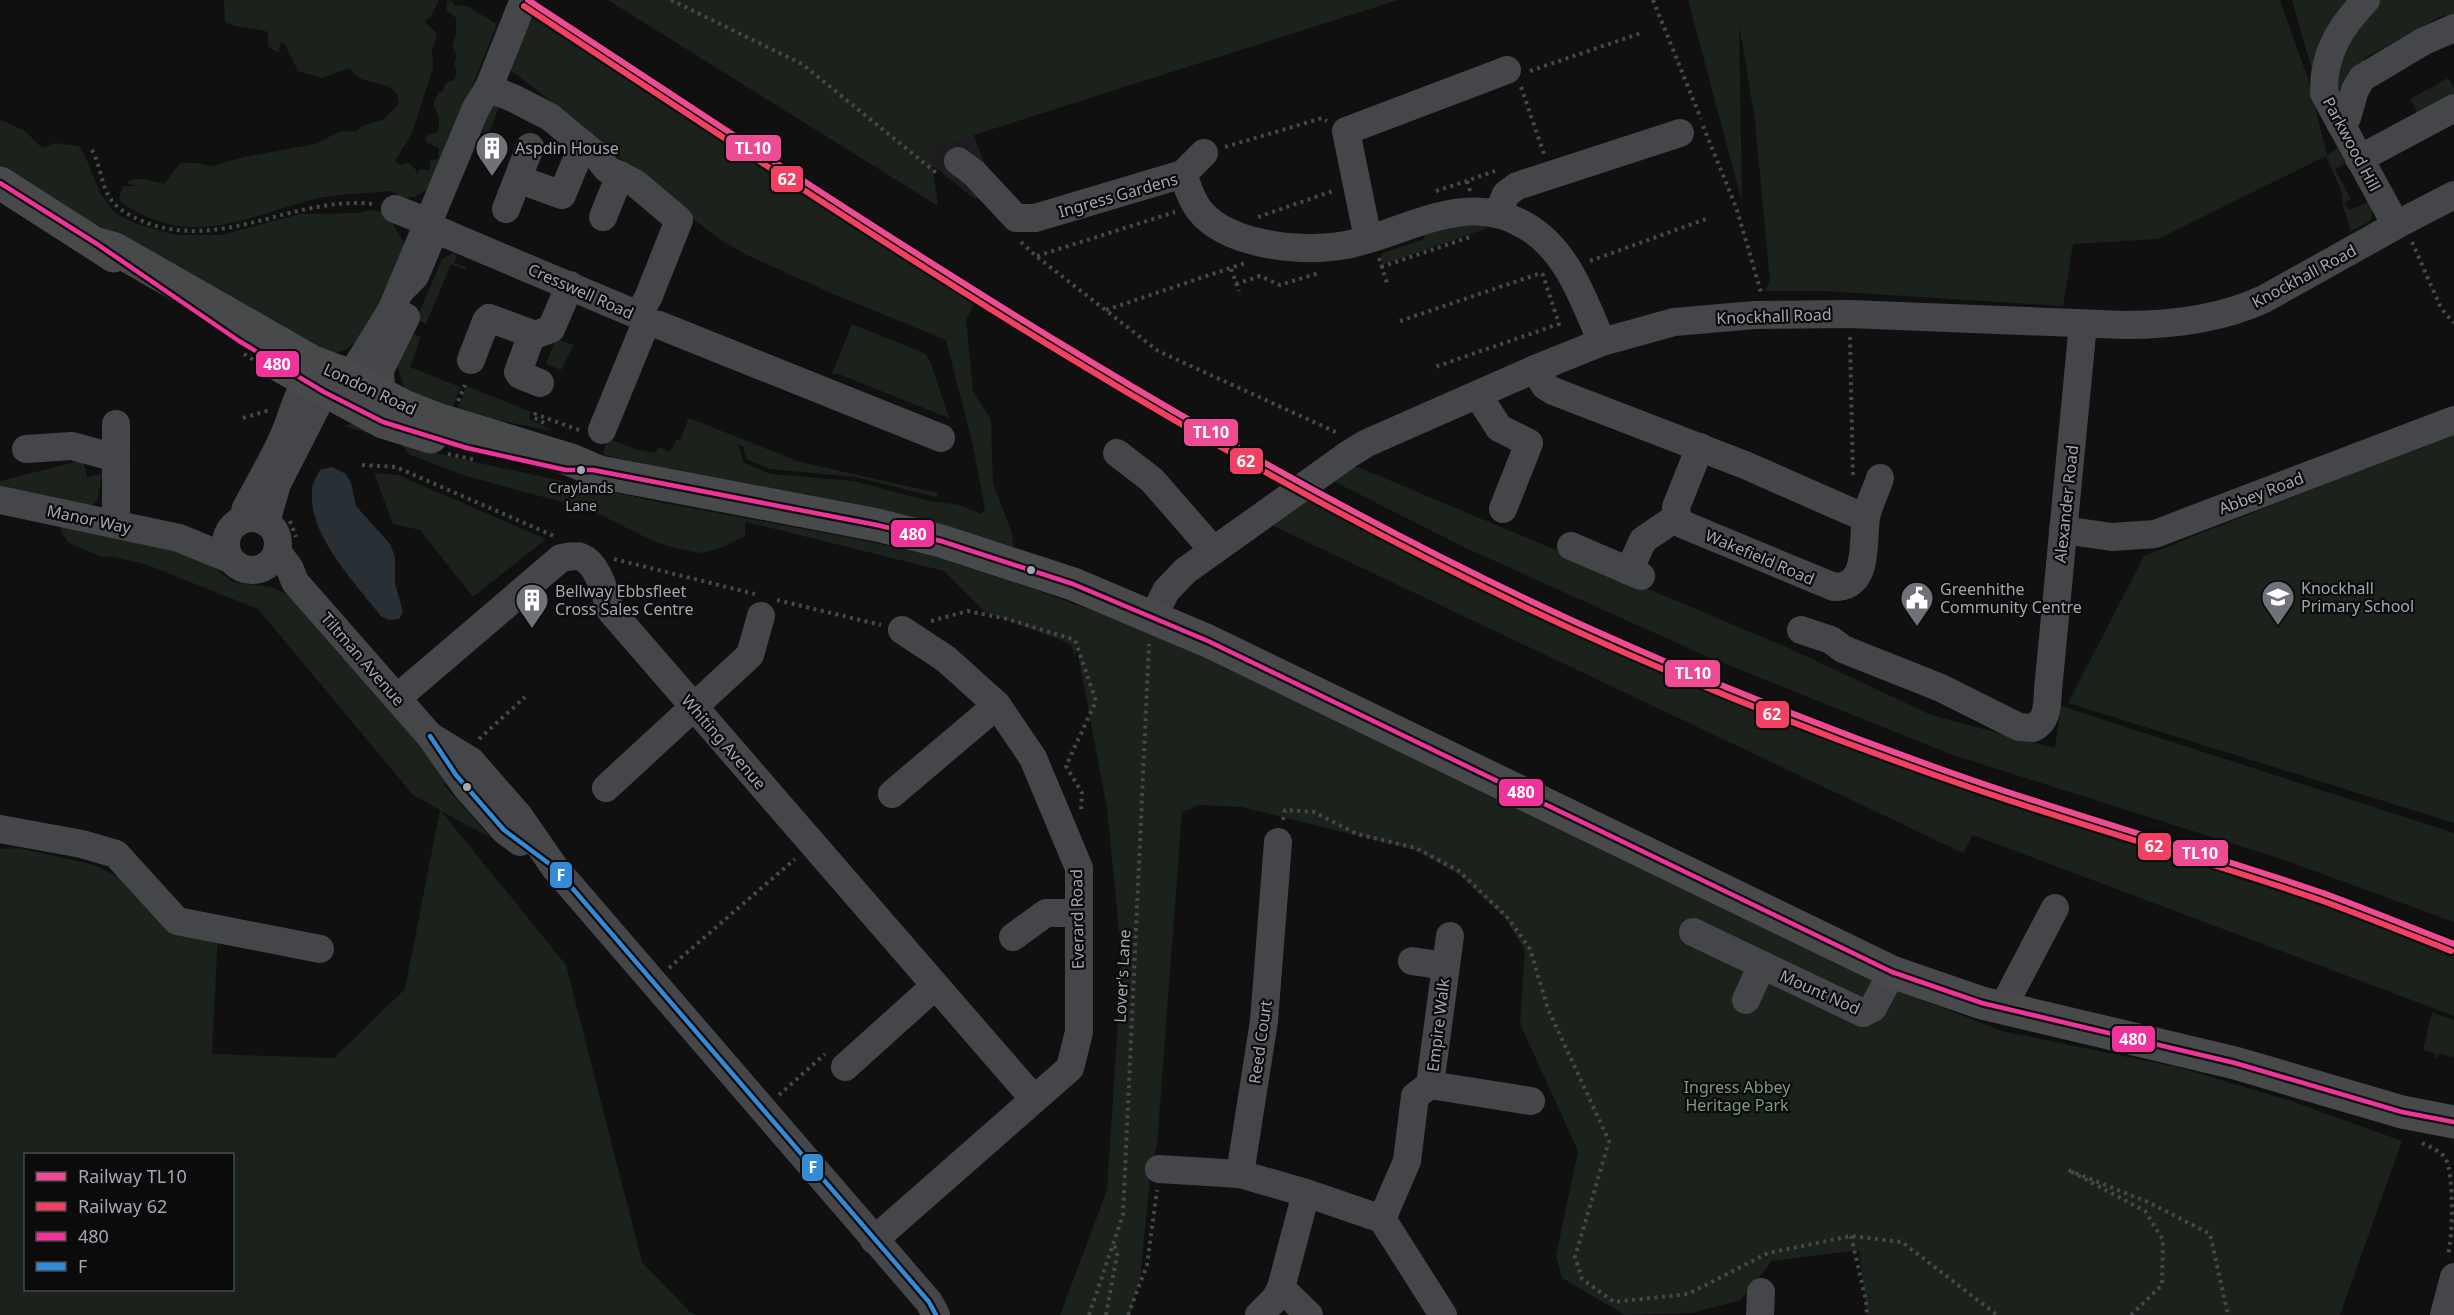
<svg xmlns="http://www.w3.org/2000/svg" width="2454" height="1315" viewBox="0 0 2454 1315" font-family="'Noto Sans',sans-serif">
<rect width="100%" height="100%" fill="#101011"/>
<polygon fill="#1d1d1f" points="973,134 996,191 1005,208 972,197 932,165 930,149"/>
<g fill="#1b211b" fill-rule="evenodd">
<path d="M224,0H439L432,15L425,22L435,31L437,37L432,49L433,68L412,133L395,161L400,165L410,163L416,170L417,175L420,169L430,170V161L438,159L439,148L427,143L425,139L428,134L437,133C441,123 439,113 433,105L438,93L443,91L446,83L454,80L457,72L454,63L457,56L452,46L456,35V18L446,10L447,1L451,0L455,5L467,6L495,23L496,27L452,137L428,189L415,197L397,199V193L388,191C364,194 339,193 315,199C244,217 190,251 121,202L119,198L123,186H138L128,184V181C139,176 152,181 164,184L180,163H197L211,166L244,157L315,144L339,132L356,131L364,125L383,120L399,103C398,82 373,85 360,78C356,76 353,71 349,68L322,78L298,71L284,43H280L279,52H276L268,46V32C253,27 241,30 225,22Z"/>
<polygon points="608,0 1398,0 930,149 938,206"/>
<path d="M1688,0H2280L2307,76L2327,155L2337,148L2346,163L2335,169L2351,199L2344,203L2349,210L2368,202C2379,221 2367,223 2351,231L2343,205L2342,193L2326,156L2158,239L2073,244L2063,306L1825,291H1764L1770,282L1755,121L1739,23L1742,202Z"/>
<polygon points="2292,0 2349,0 2321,37 2312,70"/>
<polygon points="2375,0 2454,0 2454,19 2443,15 2365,58 2347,100 2334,96 2339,45"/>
<polygon points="533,18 975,303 966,319 973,391 991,420 993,483 1012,533 1014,549 604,455 604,449 609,439 635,449 655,453 659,447 670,452 677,439 680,440 689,418 800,462 938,493 936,497 855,477 770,469 746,459 743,446 731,443 739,446 743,462 771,474 853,481 930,501 959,505 981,514 985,509 973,446 946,340 833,294 747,255 719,239 646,181 591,132 505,66"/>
<polygon points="2448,78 2454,88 2454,99 2420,118 2410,99"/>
<polygon points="502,100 484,146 475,154 493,101"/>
<polygon points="0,119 25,131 42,148 55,143 79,146 86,158 100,193 112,210 122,217 140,225 176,235 221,235 300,214 358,213 369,210 386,212 404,243 394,280 357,340 347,349 333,354 142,253 0,168"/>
<polygon points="1451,226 1489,226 1485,229 1382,265 1381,254 1424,239 1425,234"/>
<polygon points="453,253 457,255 454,263 466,267 466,270 451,264 426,324 416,320 442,259"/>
<polygon points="852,324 926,354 930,361 949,418 836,373 834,375 832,374"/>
<polygon points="411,333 421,337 410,367 460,387 451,412 405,389 397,365"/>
<polygon points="556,339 574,345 561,370 546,364"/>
<polygon points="466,386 531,412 529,419 553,431 456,412"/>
<polygon points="352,424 432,452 465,460 663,503 847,537 926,554 1025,586 1118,620 1204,657 1899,991 2002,1031 2177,1067 2291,1101 2402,1141 2340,1315 1867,1315 1859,1250 1772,1261 1741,1300 1692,1313 1625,1315 1562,1278 1556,1256 1578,1151 1520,1024 1525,951 1506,919 1458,874 1415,850 1242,807 1199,805 1182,812 1157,1145 1150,1178 1140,1280 1130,1315 1060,1315 1107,1190 1122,961 1107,808 1076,644 1075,659 1072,646 1068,643 985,612 944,571 747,522 745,525 745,536 720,548 702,553 674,548 653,541 603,516 562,502 466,476 408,454 401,443 344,426"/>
<polygon points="2454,433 2454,823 2068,703 2144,556"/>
<polygon points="83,460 87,477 102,474 98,499 92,506 0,486 0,481"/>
<polygon points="1332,465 1358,467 1791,649 1931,715 2055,748 2061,706 2454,833 2454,922 2281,859 1950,754 1706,656 1468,549 1319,474"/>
<polygon points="374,473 398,475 546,539 473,597 420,530 393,524"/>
<polygon points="1294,491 1488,593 1702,686 1954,783 2215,864 2454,949 2454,1016 1973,835 1963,853 1257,518"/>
<path d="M60,524L180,550L216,569L233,582L271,587L291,596L340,655L361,675L450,779L444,785L491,838L441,811L566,965L642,1262L690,1312L697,1315H0V849L19,848L95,865L218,932L212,1054L334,1058L405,989L440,810L413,795L258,609L145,564L114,557L99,556L68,542L62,533ZM26,1154H232V1290H26Z"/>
<polygon points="2432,1012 2454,1020 2454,1057 2439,1054 2438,1058 2435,1057 2435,1053 2423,1050"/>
</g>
<path fill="#293035" d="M332,467L346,474L351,483L356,506L390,544L395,557V583L403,612L399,619L389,620L381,616C356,584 308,535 312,491C312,484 317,476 320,470Z"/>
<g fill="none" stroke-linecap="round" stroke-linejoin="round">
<g stroke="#47484b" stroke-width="4" stroke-dasharray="3 4.5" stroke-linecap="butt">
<polyline points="671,0 802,64 939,175"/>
<polyline points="1653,0 1701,119"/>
<polyline points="1530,71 1641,33"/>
<polyline points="1521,87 1544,154"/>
<polyline points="1703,126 1736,207 1761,292"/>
<polyline points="1225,147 1322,118 1327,121"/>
<path d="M92,150C101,166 101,187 112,201C121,212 135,218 147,223C226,251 294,195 374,204"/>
<polyline points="1436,191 1467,181"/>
<polyline points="1470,191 1467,181 1495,171"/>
<polyline points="1258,217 1336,190"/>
<polyline points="1021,242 1036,256 1158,351 1338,433"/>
<polyline points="2412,242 2441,308 2454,323"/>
<polyline points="1037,256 1175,212"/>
<polyline points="1379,258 1387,283"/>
<polyline points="1590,261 1706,219"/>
<polyline points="1381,267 1470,237"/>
<polyline points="1231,269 1239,291"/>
<polyline points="1236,284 1260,276 1280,285 1319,273"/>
<polyline points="1106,310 1245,263"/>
<polyline points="1400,321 1541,273 1543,275 1559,324 1432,368"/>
<polyline points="1850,337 1853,479"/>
<polyline points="244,354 258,363"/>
<polyline points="458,401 465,385"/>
<polyline points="243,418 270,410"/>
<polyline points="544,423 533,417 535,414 579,430"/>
<polyline points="448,454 476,460"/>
<polyline points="362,465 396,467 554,536"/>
<polyline points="290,521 296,537"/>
<polyline points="614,559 755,594"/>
<polyline points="777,600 881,625"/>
<polyline points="931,621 968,611 1007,619 1075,640 1096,701 1066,766 1082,793 1081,811"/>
<polyline points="479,739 525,697"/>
<polyline points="1283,820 1285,810 1314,812 1357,834 1416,848 1459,871 1508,918 1530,949 1548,1009 1609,1141 1575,1257 1582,1279 1614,1302 1688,1294 1768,1253 1851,1236 1902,1242 1997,1315"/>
<polyline points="669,968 795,859"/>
<polyline points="779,1095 825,1054"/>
<path d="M2422,1143C2431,1147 2440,1151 2446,1159C2454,1178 2453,1233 2448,1256"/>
<polyline points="1851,1236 1866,1301 1867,1315"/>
<polyline points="1089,1315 1123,1215 1149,644"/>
<polyline points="1106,1315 1117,1255 1114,1242"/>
<polyline points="1128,1315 1147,1265 1157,1190"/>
<polyline points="2131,1315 2162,1285 2163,1240 2145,1211 2068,1170 2148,1202 2210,1234 2228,1315"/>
</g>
<g stroke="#454649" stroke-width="28">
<path d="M2366,0C2340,27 2323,54 2324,93L2396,225"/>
<polyline points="488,88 513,98 550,117 596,155 607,169 635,183 679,220 648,298 638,315"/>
<polyline points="2340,123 2347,118 2355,90 2362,78 2424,41 2454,28"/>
<polyline points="2359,159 2454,108"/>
<polyline points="958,161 974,173 1016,218 1035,218 1183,174 1204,153"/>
<path d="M1183,174C1187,186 1192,201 1200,211C1229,246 1303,253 1346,245C1406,233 1466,189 1526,226C1568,251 1583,299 1602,342"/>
<polyline points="518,179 562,195 583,144"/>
<polyline points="395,209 428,222"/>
<polyline points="506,209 530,147"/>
<polyline points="1498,214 1506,194 1517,186 1680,133"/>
<polyline points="603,217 620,175"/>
<polyline points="1368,239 1346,131 1507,70"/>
<polyline points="400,291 415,276 433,233 437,230 638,315 643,322 643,330 602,430"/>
<polyline points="643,322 659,325 941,438"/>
<polyline points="532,334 518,372 520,375 540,383"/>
<polyline points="471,360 486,321 489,318 535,335 551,329 570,285"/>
<polyline points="1535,369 1545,386 1553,391 1745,465 1854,513 1866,516"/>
<polyline points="350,377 392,309 476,108 489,87 521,7"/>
<polyline points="381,393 380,370 406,317"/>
<polyline points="1478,395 1499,428 1529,443 1503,509"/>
<polyline points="116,424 116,524"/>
<path d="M1700,447L1676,507V514L1682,524L1834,587C1870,587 1862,543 1866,518C1868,505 1876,491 1880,478"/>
<polyline points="26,449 72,446 116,458"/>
<polyline points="1117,453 1152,480 1213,550"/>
<polyline points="0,500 179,538 230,559"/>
<circle cx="252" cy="544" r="26"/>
<path d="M243,519L246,508C259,483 274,459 285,433C295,409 299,380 323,367"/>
<polyline points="266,522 277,484 324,392 326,381 316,375"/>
<polyline points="2063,530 2112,537 2155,534 2454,420"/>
<polyline points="1571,546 1641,576"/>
<polyline points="277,551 290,569 295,582 430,736 466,787 504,830 520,842"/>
<polyline points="1629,571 1643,540 1677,517"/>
<path d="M1153,617L1166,591L1185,571L1349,454L1367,443L1535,369L1602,342L1674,322L1755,315L1849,314L2125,325C2172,325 2221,319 2264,299L2402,222L2454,195"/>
<path d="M1801,630L1831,640L1843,649L1941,688L2019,727L2033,728C2048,721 2047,705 2048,690L2083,324"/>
<path d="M397,698L561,558C567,557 575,555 581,557C599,564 605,595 611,611L1033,1098"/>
<polyline points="430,736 471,761 519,816 555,868 929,1302 936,1315"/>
<polyline points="606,788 750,655 761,616"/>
<polyline points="892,794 997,705"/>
<polyline points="0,829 82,844 116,854 177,921 320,949"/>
<polyline points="1278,842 1264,1021 1240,1174 1306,1193 1382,1219"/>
<polyline points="1693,932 1863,1013 1873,1008 1892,972"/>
<polyline points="1013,937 1046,913 1079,913"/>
<polyline points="1412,961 1445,966"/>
<polyline points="1746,1000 1762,965"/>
<polyline points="2003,1007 2055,908"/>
<polyline points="845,1067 935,986"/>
<polyline points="1430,1085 1531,1101"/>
<polyline points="1159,1169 1240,1174"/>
<polyline points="874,1240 1070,1068 1079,1032 1079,868 1033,758 997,705 946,659 902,630"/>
<polyline points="1281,1288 1309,1315"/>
<polyline points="1259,1315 1275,1299 1281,1288 1306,1193"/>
<polyline points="1443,1315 1382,1219 1407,1161 1415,1096 1430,1085 1450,936"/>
<polyline points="1760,1315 1761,1292"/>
<polyline points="2444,1315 2454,1277"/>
</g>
<g stroke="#48494b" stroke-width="33">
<polyline points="0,183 114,256"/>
<polyline points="97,244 115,249 313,362 340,372 404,406 437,419 571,460 599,472 877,525 941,541 1073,584 1208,641 1892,972 1982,1003 2235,1063 2402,1112 2454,1122"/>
<polyline points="282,367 383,422 431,437"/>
</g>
<defs>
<polyline id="bus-1" points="0,183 97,244 239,341 324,392 383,422 467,448 566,470 593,470 877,525 941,541 1073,584 1208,641 1892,972 1982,1003 2235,1063 2402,1112 2454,1122"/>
<polyline id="bus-2" points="430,736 456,775 504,830 555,868 929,1302 936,1315"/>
</defs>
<use href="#bus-1" stroke="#0b0b0c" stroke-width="9"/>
<use href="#bus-2" stroke="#0b0b0c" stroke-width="9"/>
<use href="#bus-1" stroke="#ef339a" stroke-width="4.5"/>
<use href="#bus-2" stroke="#338bd7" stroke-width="4.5"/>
<defs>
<path id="rail-1" d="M528,0C869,224 1208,454 1580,624C1708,682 1839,734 1972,780C2088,820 2207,853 2323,893C2367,909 2410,927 2454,944"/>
<path id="rail-2" d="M524,6C865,231 1204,460 1576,631C1704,689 1836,741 1969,787C2085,827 2204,860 2320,900C2364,916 2408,934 2451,951"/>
</defs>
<use href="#rail-1" stroke="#0b0b0c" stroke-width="10"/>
<use href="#rail-2" stroke="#0b0b0c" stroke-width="10"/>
<use href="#rail-1" stroke="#ee4b95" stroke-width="6"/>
<use href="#rail-2" stroke="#f24062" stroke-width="6"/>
</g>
<defs>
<symbol id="building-pin" viewBox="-11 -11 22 30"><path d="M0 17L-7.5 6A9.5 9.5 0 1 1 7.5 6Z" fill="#6f7279" stroke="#0b0b0c"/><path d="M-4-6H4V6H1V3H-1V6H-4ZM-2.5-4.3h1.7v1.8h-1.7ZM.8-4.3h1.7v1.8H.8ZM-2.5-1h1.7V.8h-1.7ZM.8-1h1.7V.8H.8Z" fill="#fff"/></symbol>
<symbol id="school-pin" viewBox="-11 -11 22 30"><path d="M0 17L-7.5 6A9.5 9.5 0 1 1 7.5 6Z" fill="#6f7279" stroke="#0b0b0c"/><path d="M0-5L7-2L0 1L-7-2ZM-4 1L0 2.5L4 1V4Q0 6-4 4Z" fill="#fff"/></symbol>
<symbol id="civic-pin" viewBox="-11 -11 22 30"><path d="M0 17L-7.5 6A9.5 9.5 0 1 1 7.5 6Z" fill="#6f7279" stroke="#0b0b0c"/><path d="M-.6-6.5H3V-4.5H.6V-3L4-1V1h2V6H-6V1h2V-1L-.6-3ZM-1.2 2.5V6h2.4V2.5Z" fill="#fff"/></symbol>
</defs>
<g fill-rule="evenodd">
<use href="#building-pin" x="473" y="129" width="38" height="52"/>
<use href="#school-pin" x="2259" y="578" width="38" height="52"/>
<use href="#civic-pin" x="1898" y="579" width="38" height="52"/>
<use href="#building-pin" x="513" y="581" width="38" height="52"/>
</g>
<g fill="#a2a7b1" stroke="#0b0b0c" stroke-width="2">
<circle cx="581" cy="470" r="5"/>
<circle cx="1031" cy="570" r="5"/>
<circle cx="467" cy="787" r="5"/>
</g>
<g text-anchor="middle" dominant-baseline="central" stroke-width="4.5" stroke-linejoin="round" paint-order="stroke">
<g font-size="14" fill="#a2a7b1" stroke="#0b0b0c">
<text x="581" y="487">Craylands<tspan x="581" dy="18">Lane</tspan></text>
</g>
<g font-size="16" fill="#a2a7b1" stroke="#0b0b0c">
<text transform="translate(2352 144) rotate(62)">Parkwood Hill</text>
<text transform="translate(1118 195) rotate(-16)">Ingress Gardens</text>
<text transform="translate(2304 276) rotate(-28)">Knockhall Road</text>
<text transform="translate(581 291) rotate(24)">Cresswell Road</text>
<text transform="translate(1774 316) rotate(-2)">Knockhall Road</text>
<text transform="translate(370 389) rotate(25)">London Road</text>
<text transform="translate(2261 493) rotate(-21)">Abbey Road</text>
<text transform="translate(2066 504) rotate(-84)">Alexander Road</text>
<text transform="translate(89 519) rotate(12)">Manor Way</text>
<text transform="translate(1760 557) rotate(23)">Wakefield Road</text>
<text transform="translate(363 659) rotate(49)">Tiltman Avenue</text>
<text transform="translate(724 742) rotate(49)">Whiting Avenue</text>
<text transform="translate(1077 919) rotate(-91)">Everard Road</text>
<text transform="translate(1122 976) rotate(-87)">Lover's Lane</text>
<text transform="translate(1820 992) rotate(24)">Mount Nod</text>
<text transform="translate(1438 1025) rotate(-83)">Empire Walk</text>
<text transform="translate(1260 1042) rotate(-82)">Reed Court</text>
</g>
<g font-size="16" fill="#a2a7b1" stroke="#0b0b0c" text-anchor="start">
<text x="515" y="148">Aspdin House</text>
<text x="2301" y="588">Knockhall<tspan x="2301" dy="18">Primary School</tspan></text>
<text x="1940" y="589">Greenhithe<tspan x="1940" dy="18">Community Centre</tspan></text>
<text x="555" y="591">Bellway Ebbsfleet<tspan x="555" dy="18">Cross Sales Centre</tspan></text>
</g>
<g font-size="16" fill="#7b9b7b" stroke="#0b0b0c">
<text x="1737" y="1087">Ingress Abbey<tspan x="1737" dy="18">Heritage Park</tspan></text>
</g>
</g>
<g stroke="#0b0b0c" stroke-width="2">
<rect x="725" y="134" width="57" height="28" rx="6" fill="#ee4b95"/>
<rect x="770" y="165" width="34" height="28" rx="6" fill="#f24062"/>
<rect x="255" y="350" width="45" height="28" rx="6" fill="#ef339a"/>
<rect x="1183" y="418" width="56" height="29" rx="6" fill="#ee4b95"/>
<rect x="1229" y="447" width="35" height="28" rx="6" fill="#f24062"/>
<rect x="890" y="519" width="45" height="29" rx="6" fill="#ef339a"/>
<rect x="1664" y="659" width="57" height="29" rx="6" fill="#ee4b95"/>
<rect x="1755" y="700" width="35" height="29" rx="6" fill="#f24062"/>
<rect x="1498" y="778" width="46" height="29" rx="6" fill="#ef339a"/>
<rect x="2137" y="832" width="35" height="29" rx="6" fill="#f24062"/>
<rect x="2172" y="839" width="57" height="28" rx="6" fill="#ee4b95"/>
<rect x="549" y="861" width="24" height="28" rx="6" fill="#338bd7"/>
<rect x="2111" y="1025" width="45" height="28" rx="6" fill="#ef339a"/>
<rect x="801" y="1153" width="23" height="29" rx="6" fill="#338bd7"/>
</g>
<g font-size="16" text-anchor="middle" font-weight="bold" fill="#fff">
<text x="753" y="154">TL10</text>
<text x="787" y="185">62</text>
<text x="277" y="370">480</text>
<text x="1211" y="438">TL10</text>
<text x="1246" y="467">62</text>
<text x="913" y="540">480</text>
<text x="1693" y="679">TL10</text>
<text x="1772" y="720">62</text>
<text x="1521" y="798">480</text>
<text x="2154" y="852">62</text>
<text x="2200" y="859">TL10</text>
<text x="561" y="881">F</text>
<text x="2133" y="1045">480</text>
<text x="813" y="1173">F</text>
</g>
<rect x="24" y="1153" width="210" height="138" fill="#0b0b0c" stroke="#47494e" stroke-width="1.5"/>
<rect x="36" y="1172" width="30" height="9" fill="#ee4b95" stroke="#47494e" stroke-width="1.5"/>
<text x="78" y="1183" font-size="18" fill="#a2a7b1">Railway TL10</text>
<rect x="36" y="1202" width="30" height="9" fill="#f24062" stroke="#47494e" stroke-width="1.5"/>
<text x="78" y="1213" font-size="18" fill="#a2a7b1">Railway 62</text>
<rect x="36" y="1232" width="30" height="9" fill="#ef339a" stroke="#47494e" stroke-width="1.5"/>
<text x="78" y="1243" font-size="18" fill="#a2a7b1">480</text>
<rect x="36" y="1262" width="30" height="9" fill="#338bd7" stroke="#47494e" stroke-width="1.5"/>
<text x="78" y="1273" font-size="18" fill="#a2a7b1">F</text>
</svg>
